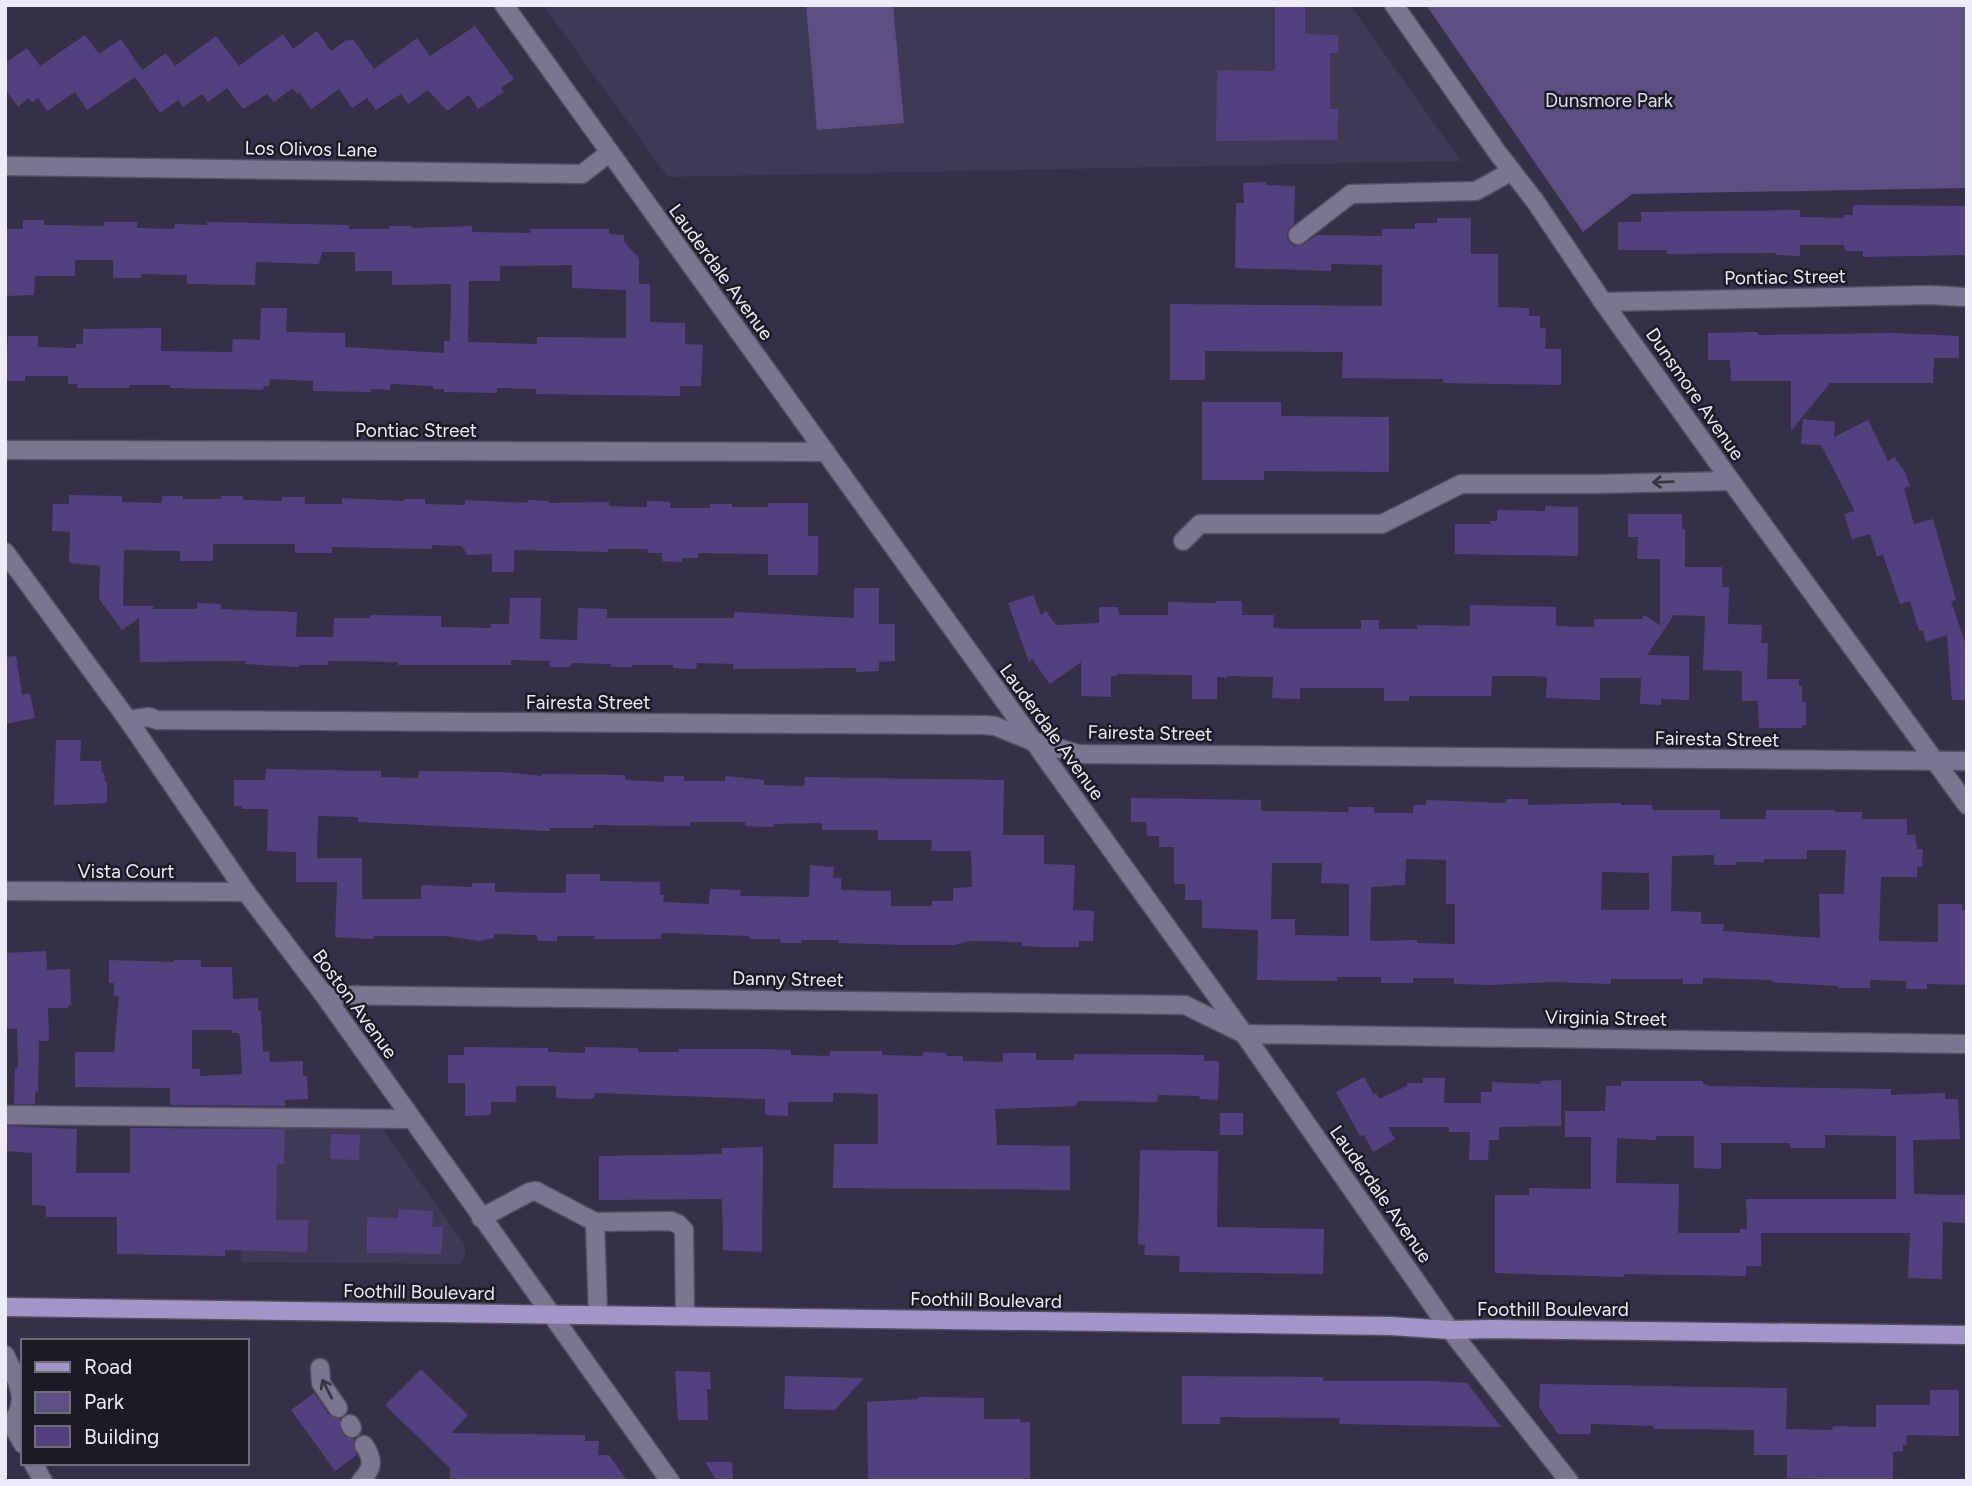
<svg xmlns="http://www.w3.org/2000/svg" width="1972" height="1486" viewBox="0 0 1972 1486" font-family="Figtree,sans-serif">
<rect width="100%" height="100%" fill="#353047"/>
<g fill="#403955">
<polygon points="543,5 1350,5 1461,161 668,177"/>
<polygon points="242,1125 381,1127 465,1245 465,1256 460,1264 241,1262"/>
</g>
<g fill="#5c4f81">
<polygon points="806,5 893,5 904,123 817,130"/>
<polygon points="1426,5 1967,5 1967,188 1632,194 1583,232"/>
</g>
<g fill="#53417f" fill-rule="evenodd">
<polygon points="1275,5 1305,5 1305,34 1338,35 1338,53 1330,53 1330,109 1338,109 1337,140 1216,141 1217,70 1275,71"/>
<polygon points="475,26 514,79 501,88 504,92 478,109 469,95 447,111 428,90 408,104 401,94 376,110 367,98 352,108 339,89 311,109 299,92 297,94 293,88 274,102 267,94 243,109 227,88 208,102 202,94 183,107 178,100 160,113 135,77 87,110 75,92 47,111 38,98 32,103 29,98 18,107 5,89 5,63 27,48 40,66 85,35 99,54 121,39 142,70 166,53 175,66 216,36 239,66 283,34 293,49 317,31 331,51 348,39 349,41 353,39 374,69 417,38 430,56"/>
<polygon points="1266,182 1266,185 1295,186 1294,224 1288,230 1287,236 1289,242 1294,246 1304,244 1317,235 1382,236 1382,229 1415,229 1415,223 1437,223 1437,218 1471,218 1471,254 1498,254 1498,307 1529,308 1529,316 1540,316 1540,328 1546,328 1545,349 1561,349 1561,385 1443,383 1443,379 1342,378 1343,352 1205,351 1205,380 1170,380 1170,304 1382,306 1382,265 1331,264 1331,271 1235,268 1236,203 1244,203 1243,183"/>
<polygon points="1853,205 1967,206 1967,255 1863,257 1863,251 1845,251 1844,245 1800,245 1800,256 1776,255 1776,253 1667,254 1667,250 1618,250 1618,222 1641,222 1641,212 1800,210 1800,217 1844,218 1844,215 1853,215"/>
<path d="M23,220H44V225L104,226V222H137V228L174,229L175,224L207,225V222L349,225V229H389V226H412V228L472,226V232L530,233V229H609V234L624,235V242L639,258V284H650V322L685,323V344L703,345L701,386H680V396L536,394V389L497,388V393L444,392V389H433V386L391,384L390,390L371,389V392L313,391V381L270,379L269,386H264L263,390L170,388V385H129V388H77L78,384H68V376H25V381H5L8,336H38V347L76,348V344H83V329L161,328V351L232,352L233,339L260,340L261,308H287L286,332L345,333V347L444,353V341H450L451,284L392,285V271H355V252H322L319,264L256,262L255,285L187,284V275L141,274V278H113V260H75V276H35L34,295L5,296V229H23ZM572,265V288L626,290V338L537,337V344L468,342L469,281H500V266Z"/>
<polygon points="1758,332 1758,335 1892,333 1959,336 1959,358 1934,358 1933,383 1830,383 1791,431 1791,381 1731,381 1730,360 1708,360 1708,333"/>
<polygon points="1202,402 1281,402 1281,416 1389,417 1389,472 1264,471 1264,480 1202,480"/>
<polygon points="1803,419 1835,422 1834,437 1868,420 1888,461 1894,457 1905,472 1910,486 1904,488 1914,524 1933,519 1956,600 1951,601 1967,648 1967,700 1952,700 1947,635 1926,642 1923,630 1919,631 1910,601 1900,604 1883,555 1877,556 1870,534 1852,539 1844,514 1855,511 1821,445 1801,444"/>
<polygon points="69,495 122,496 122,502 162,503 162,496 183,496 183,499 221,499 221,496 243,496 243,500 282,501 282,497 305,497 305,504 342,504 342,498 404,501 404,499 425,499 425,504 465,505 465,500 528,503 528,500 549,501 549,503 609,502 609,506 647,507 647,501 671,502 670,508 710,508 710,504 732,504 732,507 768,507 768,503 808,503 808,536 818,536 818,575 768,575 768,554 698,553 698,558 682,558 682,562 662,561 662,553 647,553 648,549 608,549 608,552 514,550 514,572 492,572 492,554 467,555 462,546 432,545 432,549 332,547 332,553 295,553 295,544 213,544 213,561 180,561 180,551 124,550 123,606 155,606 151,609 197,609 197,603 221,604 221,609 297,612 296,637 333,637 334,618 370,618 370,615 441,616 441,627 491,628 491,624 509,624 510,598 541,598 540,639 577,640 578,608 607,609 607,618 734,618 734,612 854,618 854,588 879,588 879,624 895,624 895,661 879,662 879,671 856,672 856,668 733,669 733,664 697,663 696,669 673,668 673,665 632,665 632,667 611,667 611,664 571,663 571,667 550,667 550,661 511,660 511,665 398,665 398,662 328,661 328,665 299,665 299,667 246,664 246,661 140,662 139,618 122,630 99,599 100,566 69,563 70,532 52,531 53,504 69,504"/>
<polygon points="1545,506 1578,507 1578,556 1455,554 1455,524 1490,524 1490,521 1497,521 1497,510 1545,511"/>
<polygon points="1628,514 1682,514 1682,529 1685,529 1685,567 1722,567 1722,587 1729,587 1728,624 1762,625 1761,643 1768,643 1767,679 1799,679 1799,686 1802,686 1802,702 1806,702 1806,725 1802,725 1802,728 1759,728 1758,701 1742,701 1742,671 1703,670 1705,616 1674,615 1647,655 1689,656 1689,700 1661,699 1661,705 1640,704 1641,678 1600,678 1600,700 1574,699 1546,698 1547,677 1536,676 1492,676 1491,696 1409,696 1409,701 1384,701 1384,688 1300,688 1300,699 1272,698 1273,677 1227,676 1227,678 1217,677 1217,699 1192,699 1192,675 1117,674 1117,676 1111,676 1111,697 1081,696 1081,662 1050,684 1032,659 1029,662 1008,603 1033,595 1041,615 1046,611 1056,625 1099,623 1099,607 1118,607 1119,615 1168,615 1168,602 1216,603 1216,601 1242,601 1242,615 1274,615 1273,628 1290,629 1361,629 1361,620 1379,620 1379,629 1417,629 1417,625 1470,626 1470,605 1556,607 1556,626 1594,627 1594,619 1642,619 1644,615 1660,625 1660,559 1637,559 1638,537 1628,537"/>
<polygon points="16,656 22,695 30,693 35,718 5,724 5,657"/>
<polygon points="56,740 81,740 80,761 101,761 102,773 104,773 105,782 107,782 107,803 54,805"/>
<path d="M266,769L381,771V777L418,778L419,771L503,772L542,776V774L625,775V780L664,782V776H684V781H725V776L764,780V785L804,786L805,777L1004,780L1003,835H1044V864L1075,865L1073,910L1094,911L1093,941H1079V947H1044L1022,946V942L970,941L954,945H904L839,943V940H801V943H780L781,939H749V936L661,933V939H594V936H557V941H538L537,935L494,934V938L480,941L445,936H374V939L335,937L337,882H296V852L267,851L268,809H242V806H234V780H265ZM318,816L358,817V822L550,831V828H593V825L690,826V822H745V826L774,827V824L822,823V830H878V840H932L931,851H971L972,887L953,888V901H932V906H891V891L841,890V878H833L834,867L810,865L809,897L740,896L741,890L710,889L709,904L663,902L664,895H660V882L600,881V874H566V893L495,892V883H472V887L421,885V899H362V858H317Z"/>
<path d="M1131,798L1261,800V811L1349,812L1348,807H1374V813H1413V805H1426V800L1506,803V799H1528V805L1621,803V805H1652L1653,810H1720V819H1766V810H1835V812H1862V819H1907V835H1915L1917,849H1923L1922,867H1917V877H1881L1879,941L1938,942V904H1962V910H1967V985L1927,984V989H1906V981L1870,980V988H1838V986L1771,982L1772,980L1703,978V984H1683V979H1611V984L1552,982L1490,985L1454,984V978H1413V983H1381V977H1337V981L1257,980L1258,930L1202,928V900H1185V884H1174V847H1159V836H1147L1146,822H1131ZM1807,850H1846L1844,894H1819L1820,938L1723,931L1724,924H1701V912L1671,911L1672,856L1714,855V865H1736V862H1764V859H1807ZM1406,859L1446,860V904H1455V944L1417,943V940L1370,941L1371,887L1405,885ZM1272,863H1322L1321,883L1349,884V936L1295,935V919H1271ZM1602,872L1649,873V910H1601Z"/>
<polygon points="46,951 47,970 70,969 71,1005 68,1005 68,1008 48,1008 49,1041 39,1041 38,1092 35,1091 35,1104 14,1104 15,1068 18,1068 17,1029 5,1028 5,953"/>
<path d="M109,960L174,962V960H201V967H232L233,999L258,998V1011H261L263,1052L269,1051L270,1062L303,1061V1076H307L308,1099L285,1100V1106L170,1105V1088L75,1087V1052H114L119,996H114V983H109ZM192,1030H232V1033H238L240,1036L242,1074L200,1076V1069H192Z"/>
<polygon points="464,1047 548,1048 548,1052 585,1053 585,1047 638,1048 638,1052 679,1052 679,1049 758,1049 791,1050 791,1055 830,1056 830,1051 882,1051 882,1055 923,1056 923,1052 946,1053 946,1056 963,1056 963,1061 1003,1062 1003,1053 1036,1053 1036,1060 1074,1060 1074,1054 1204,1055 1204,1061 1219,1061 1218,1100 1200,1099 1199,1096 1158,1095 1157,1102 1077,1101 1076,1106 995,1109 997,1145 1070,1146 1070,1190 833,1188 834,1144 878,1144 878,1094 833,1093 833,1102 788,1102 788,1116 765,1115 765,1099 595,1093 594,1098 587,1099 556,1098 556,1086 516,1086 516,1102 491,1102 491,1115 465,1116 465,1083 448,1083 448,1055 464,1055"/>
<polygon points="1364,1077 1374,1095 1376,1093 1379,1099 1407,1086 1407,1083 1423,1083 1423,1078 1445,1078 1444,1103 1481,1103 1481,1092 1492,1092 1492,1082 1541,1084 1540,1081 1561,1080 1561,1126 1499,1127 1499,1140 1489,1140 1488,1160 1469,1160 1470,1132 1449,1132 1449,1127 1388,1127 1395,1139 1373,1152 1364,1135 1360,1136 1336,1092"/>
<path d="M1621,1081H1703V1084L1709,1086L1891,1089V1095L1945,1093V1099H1958L1960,1139L1913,1140L1914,1194L1967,1195V1223L1943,1222L1942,1279L1908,1278L1910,1233H1761V1266H1746V1276L1624,1274V1277L1495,1273V1195H1529V1188L1591,1189V1137H1565V1111H1605L1606,1086H1621ZM1825,1135L1896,1136V1199H1746L1747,1229H1740V1233H1678L1679,1184L1616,1183L1617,1138L1656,1140V1136H1694V1168L1721,1169V1143H1790V1148H1825Z"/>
<rect x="1220" y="1113" width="23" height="22"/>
<polygon points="5,1126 77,1129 76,1173 130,1173 130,1128 285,1129 284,1164 277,1164 276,1220 308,1220 307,1252 225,1250 225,1256 117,1254 117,1217 46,1217 46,1206 32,1205 32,1153 5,1151"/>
<polygon points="331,1134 360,1135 359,1160 330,1159"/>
<polygon points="763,1147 762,1252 723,1250 722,1199 599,1200 599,1156 722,1154 722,1148"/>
<polygon points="1140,1150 1218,1151 1217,1227 1324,1229 1323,1274 1179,1272 1180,1256 1144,1255 1145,1245 1138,1244"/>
<polygon points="399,1209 433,1211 432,1227 443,1227 441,1254 367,1253 367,1217 398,1218"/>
<polygon points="421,1369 468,1415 451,1433 585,1435 585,1441 599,1441 598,1455 609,1455 627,1481 450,1481 450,1468 385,1405"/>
<polygon points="675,1371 710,1372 711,1389 707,1389 708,1420 678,1420"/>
<polygon points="785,1376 864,1378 835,1410 784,1409"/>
<polygon points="1182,1376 1323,1377 1323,1381 1434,1381 1467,1383 1501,1427 1339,1424 1340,1418 1220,1417 1220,1424 1182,1424"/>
<polygon points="1540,1384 1787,1388 1786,1429 1832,1430 1833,1426 1876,1427 1876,1405 1930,1405 1930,1390 1959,1390 1959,1436 1906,1435 1907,1445 1903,1444 1903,1451 1893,1452 1893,1481 1787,1478 1787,1455 1754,1455 1754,1430 1654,1429 1654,1426 1591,1424 1591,1434 1558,1434 1539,1407"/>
<polygon points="314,1393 329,1415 340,1419 340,1428 345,1437 355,1439 353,1446 357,1455 335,1471 291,1410"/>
<polygon points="918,1397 984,1398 984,1419 1020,1419 1020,1422 1030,1422 1030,1481 868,1481 867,1402 918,1399"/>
<polygon points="705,1462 732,1462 733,1481 717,1481"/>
</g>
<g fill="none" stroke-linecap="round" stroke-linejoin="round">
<defs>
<g id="minor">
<polyline points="504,5 1244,1034 1450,1330 1569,1481"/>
<polyline points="1394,5 1497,152 1535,201 1603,302 1731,481 1967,805"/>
<polyline points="5,166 582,174 609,153"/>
<polyline points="1298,235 1351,194 1476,191 1512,171"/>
<polyline points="1603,302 1929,295 1967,297"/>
<polyline points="5,450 826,452"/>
<polyline points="1183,541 1200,524 1382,524 1461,484 1596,484 1731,481"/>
<polyline points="5,552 128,720 246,892 324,995 670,1481"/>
<polyline points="128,720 149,717 157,720 985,725 995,726 1032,741 1079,754 1967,761"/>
<polyline points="5,891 246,892"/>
<polyline points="324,995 1185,1005 1244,1034 1967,1044"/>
<polyline points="5,1115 411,1119"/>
<polyline points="481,1218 530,1192 536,1191 595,1222 598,1314"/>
<polyline points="595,1222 671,1221 678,1224 684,1230 685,1316"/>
<path d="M5,1355C16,1378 31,1401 11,1423H5"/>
<polyline points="320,1368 321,1383 338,1408"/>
<polyline points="11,1423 23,1444"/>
<polyline points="350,1424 352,1428"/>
<polyline points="33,1463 43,1481"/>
<path d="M361,1481C373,1468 374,1460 364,1445"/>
</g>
<polyline id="major" points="5,1307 1391,1326 1450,1330 1492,1329 1967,1335"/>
</defs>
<use href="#minor" stroke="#534f61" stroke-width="21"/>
<use href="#major" stroke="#534f61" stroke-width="21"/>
<use href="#minor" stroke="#7b758f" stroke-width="18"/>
<use href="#major" stroke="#a295c8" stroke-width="18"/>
</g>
<defs><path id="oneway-shaft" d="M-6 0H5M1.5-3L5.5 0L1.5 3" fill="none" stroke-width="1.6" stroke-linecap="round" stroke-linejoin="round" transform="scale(1.75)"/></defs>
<g stroke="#383544">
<use href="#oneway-shaft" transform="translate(1663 482) rotate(178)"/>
<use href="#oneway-shaft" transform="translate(327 1389) rotate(-117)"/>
</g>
<g text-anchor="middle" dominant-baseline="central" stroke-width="5" stroke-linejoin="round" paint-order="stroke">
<g font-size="19" fill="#e1ddf0" stroke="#1c1a24">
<text x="1609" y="100">Dunsmore Park</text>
</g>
<g font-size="19" fill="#edeaf9" stroke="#1c1a24">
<text transform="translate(311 149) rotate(1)">Los Olivos Lane</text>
<text transform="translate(721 272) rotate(54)">Lauderdale Avenue</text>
<text transform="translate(1785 277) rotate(-1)">Pontiac Street</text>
<text transform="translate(1695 394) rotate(55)">Dunsmore Avenue</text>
<text x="416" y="430">Pontiac Street</text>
<text x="588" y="702">Fairesta Street</text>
<text transform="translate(1052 732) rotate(54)">Lauderdale Avenue</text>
<text transform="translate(1150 733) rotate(1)">Fairesta Street</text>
<text transform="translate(1717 739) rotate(1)">Fairesta Street</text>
<text x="126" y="871">Vista Court</text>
<text transform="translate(788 979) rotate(1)">Danny Street</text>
<text transform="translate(355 1004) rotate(54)">Boston Avenue</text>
<text transform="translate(1606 1018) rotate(1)">Virginia Street</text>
<text transform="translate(1381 1194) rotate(55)">Lauderdale Avenue</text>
<text transform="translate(419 1292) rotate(1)">Foothill Boulevard</text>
<text transform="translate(986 1300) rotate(1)">Foothill Boulevard</text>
<text x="1553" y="1309">Foothill Boulevard</text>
</g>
</g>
<rect width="1972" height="1486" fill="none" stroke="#edeaf9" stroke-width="14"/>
<rect x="21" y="1339" width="228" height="126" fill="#1c1a24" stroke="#706d79" stroke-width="2"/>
<rect x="35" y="1362" width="35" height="10" fill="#a295c8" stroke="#706d79" stroke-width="2"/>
<text x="84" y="1374" font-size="21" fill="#edeaf9">Road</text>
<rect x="35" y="1392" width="35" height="21" fill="#5c4f81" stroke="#706d79" stroke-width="2"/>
<text x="84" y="1409" font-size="21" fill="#edeaf9">Park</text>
<rect x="35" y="1426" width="35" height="21" fill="#53417f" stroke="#706d79" stroke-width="2"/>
<text x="84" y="1444" font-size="21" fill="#edeaf9">Building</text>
</svg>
